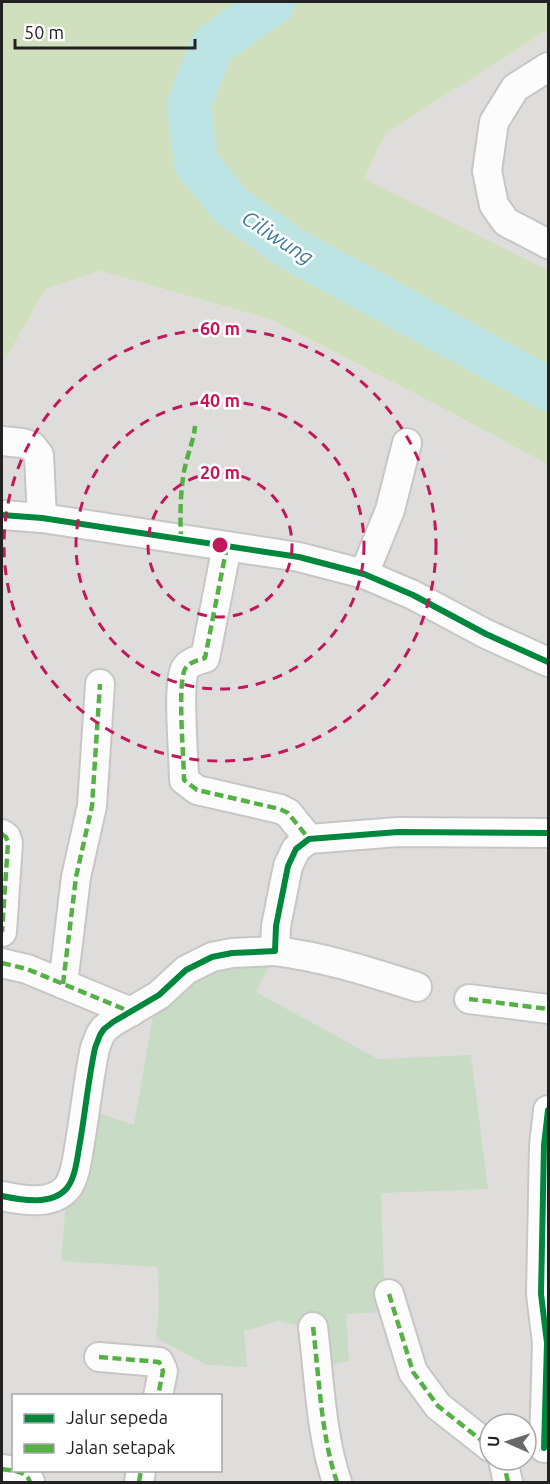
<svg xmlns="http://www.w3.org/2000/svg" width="550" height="1484" viewBox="0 0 550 1484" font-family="Ubuntu,sans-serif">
<rect width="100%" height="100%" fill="#f0edea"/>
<g fill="#dfdddc" fill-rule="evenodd">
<polygon points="548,30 548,270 363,180 386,133"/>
<path d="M100,271L272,320L448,411L548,465V1482H2V362H4L46,289ZM14,1396H220V1470H14ZM490,1424H526V1460H490Z"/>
</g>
<polygon fill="#d0e0be" points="2,2 548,2 548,30 386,133 364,179 548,270 548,465 448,411 272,320 100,271 46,289 4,362 2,362"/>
<polygon fill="#c8dbc5" points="190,951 276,952 256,992 378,1059 471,1055 488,1189 381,1193 385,1312 346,1314 349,1361 307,1369 300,1326 278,1321 244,1331 247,1367 207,1365 156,1338 159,1305 158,1267 61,1261 68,1177 79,1107 134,1125 157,992"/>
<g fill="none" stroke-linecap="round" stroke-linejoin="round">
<polyline stroke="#bce4e5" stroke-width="44" points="274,2 212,46 189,105 196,163 231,206 290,248 548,389"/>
<defs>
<g id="street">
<polyline points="548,67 515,88 494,122 487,171 494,205 506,222 548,244"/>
<polyline points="2,441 22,443 32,446 39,455 42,518"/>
<polyline points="2,515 42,518 299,557 364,574 413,595 486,634 548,662"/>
<path d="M227,546L205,658C198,660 189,662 185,669C177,684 184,758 184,780L197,790L280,809L288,813L309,839"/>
<polyline points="364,574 390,510 407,443"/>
<polyline points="2,834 6,837 8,843 2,932"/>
<path d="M275,951C324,957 370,972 417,987"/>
<polyline points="2,963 27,969 131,1012"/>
<polyline points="63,984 76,877 92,806 100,684"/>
<polyline points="469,999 548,1009"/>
<path d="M2,1196C21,1200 52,1206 67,1188C75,1178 77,1160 79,1148C85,1115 88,1081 95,1048L100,1035L104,1029L113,1022L159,995L186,970L212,957L232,953L275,951L276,926L288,866L296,849L309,839L398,832L548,833"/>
<polyline points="389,1294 413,1372 438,1406 490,1447"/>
<path d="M313,1327C319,1376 321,1436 337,1482"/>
<polyline points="99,1357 159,1362 163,1371 158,1396"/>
<polyline points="544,1448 547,1343 541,1294 544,1145 548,1110"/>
<polyline points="503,1460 508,1482"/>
<path d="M2,1469C13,1471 26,1470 30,1482"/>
<polyline points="139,1482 141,1470"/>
</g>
</defs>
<use href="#street" stroke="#c7c6c5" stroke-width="32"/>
<use href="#street" stroke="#fdfcfc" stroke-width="28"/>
<g stroke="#55b145" stroke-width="4.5" stroke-dasharray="9 4.5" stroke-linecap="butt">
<path d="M181,540C180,517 180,485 186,463C189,450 194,439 195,426"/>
<path d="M227,546L205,658C198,660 189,662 185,669C177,684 184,758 184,780L197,790L280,809L288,813L309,839H315"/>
<polyline points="2,834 6,837 8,843 2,932"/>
<polyline points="2,963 27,969 131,1012"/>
<polyline points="63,984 76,877 92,806 100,684"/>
<polyline points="469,999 548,1009"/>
<polyline points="389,1294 413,1372 438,1406 490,1447"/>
<path d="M313,1327C319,1376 321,1436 337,1482"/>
<polyline points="99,1357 159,1362 163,1371 158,1396"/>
<polyline points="526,1450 548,1449"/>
<polyline points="503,1460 508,1482"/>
<path d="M2,1469C13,1471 26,1470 30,1482"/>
<polyline points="139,1482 141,1470"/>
</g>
<defs>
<g id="cycleway">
<polyline points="2,515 42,518 299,557 364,574 413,595 486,634 548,662"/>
<path d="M2,1196C21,1200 52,1206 67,1188C75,1178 77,1160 79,1148C85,1115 88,1081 95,1048L100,1035L104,1029L113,1022L159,995L186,970L212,957L232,953L275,951L276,926L288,866L296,849L309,839L398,832L548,833"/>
<polyline points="544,1448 547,1343 541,1294 544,1145 548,1110"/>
</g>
</defs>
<use href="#cycleway" stroke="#fff" stroke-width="10"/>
<use href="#cycleway" stroke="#00873e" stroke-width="6"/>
</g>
<g fill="none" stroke="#c2185b" stroke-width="3" stroke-dasharray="10 8">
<circle cx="220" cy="545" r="72"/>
<circle cx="220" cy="545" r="144"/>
<circle cx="220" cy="545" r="216"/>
</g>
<g text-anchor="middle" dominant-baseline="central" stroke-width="5" stroke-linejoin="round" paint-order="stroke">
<g font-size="21" font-style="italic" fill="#3b7a98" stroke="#fff">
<text transform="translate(278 237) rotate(33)">Ciliwung</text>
</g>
</g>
<circle cx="220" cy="545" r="9" fill="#c2185b" stroke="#fff" stroke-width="3"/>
<g font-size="18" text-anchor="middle" font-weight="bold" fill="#c2185b" stroke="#fff" stroke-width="5" stroke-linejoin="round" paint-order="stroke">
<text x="220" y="335">60 m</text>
<text x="220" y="407">40 m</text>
<text x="220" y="479">20 m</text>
</g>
<rect width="550" height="1484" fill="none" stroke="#222222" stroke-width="6"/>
<rect x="12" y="1394" width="210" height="78" fill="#ffffff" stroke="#a7a7a7" stroke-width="1.5"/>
<rect x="24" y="1414" width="30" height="9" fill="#00873e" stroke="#a7a7a7" stroke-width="1.5"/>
<text x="66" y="1424" font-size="18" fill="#222222">Jalur sepeda</text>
<rect x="24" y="1444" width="30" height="9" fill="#55b145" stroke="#a7a7a7" stroke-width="1.5"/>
<text x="66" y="1454" font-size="18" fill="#222222">Jalan setapak</text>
<g transform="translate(508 1442) rotate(273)"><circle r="28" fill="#ffffff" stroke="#a7a7a7" stroke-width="1.5"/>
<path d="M0-4.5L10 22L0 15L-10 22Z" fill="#6a6968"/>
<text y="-9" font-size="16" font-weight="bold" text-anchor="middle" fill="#222222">U</text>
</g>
<path d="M15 39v9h180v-9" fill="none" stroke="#222222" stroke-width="3"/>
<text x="24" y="39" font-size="18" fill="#222222" stroke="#ffffff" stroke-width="4.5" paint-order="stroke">50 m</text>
</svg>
